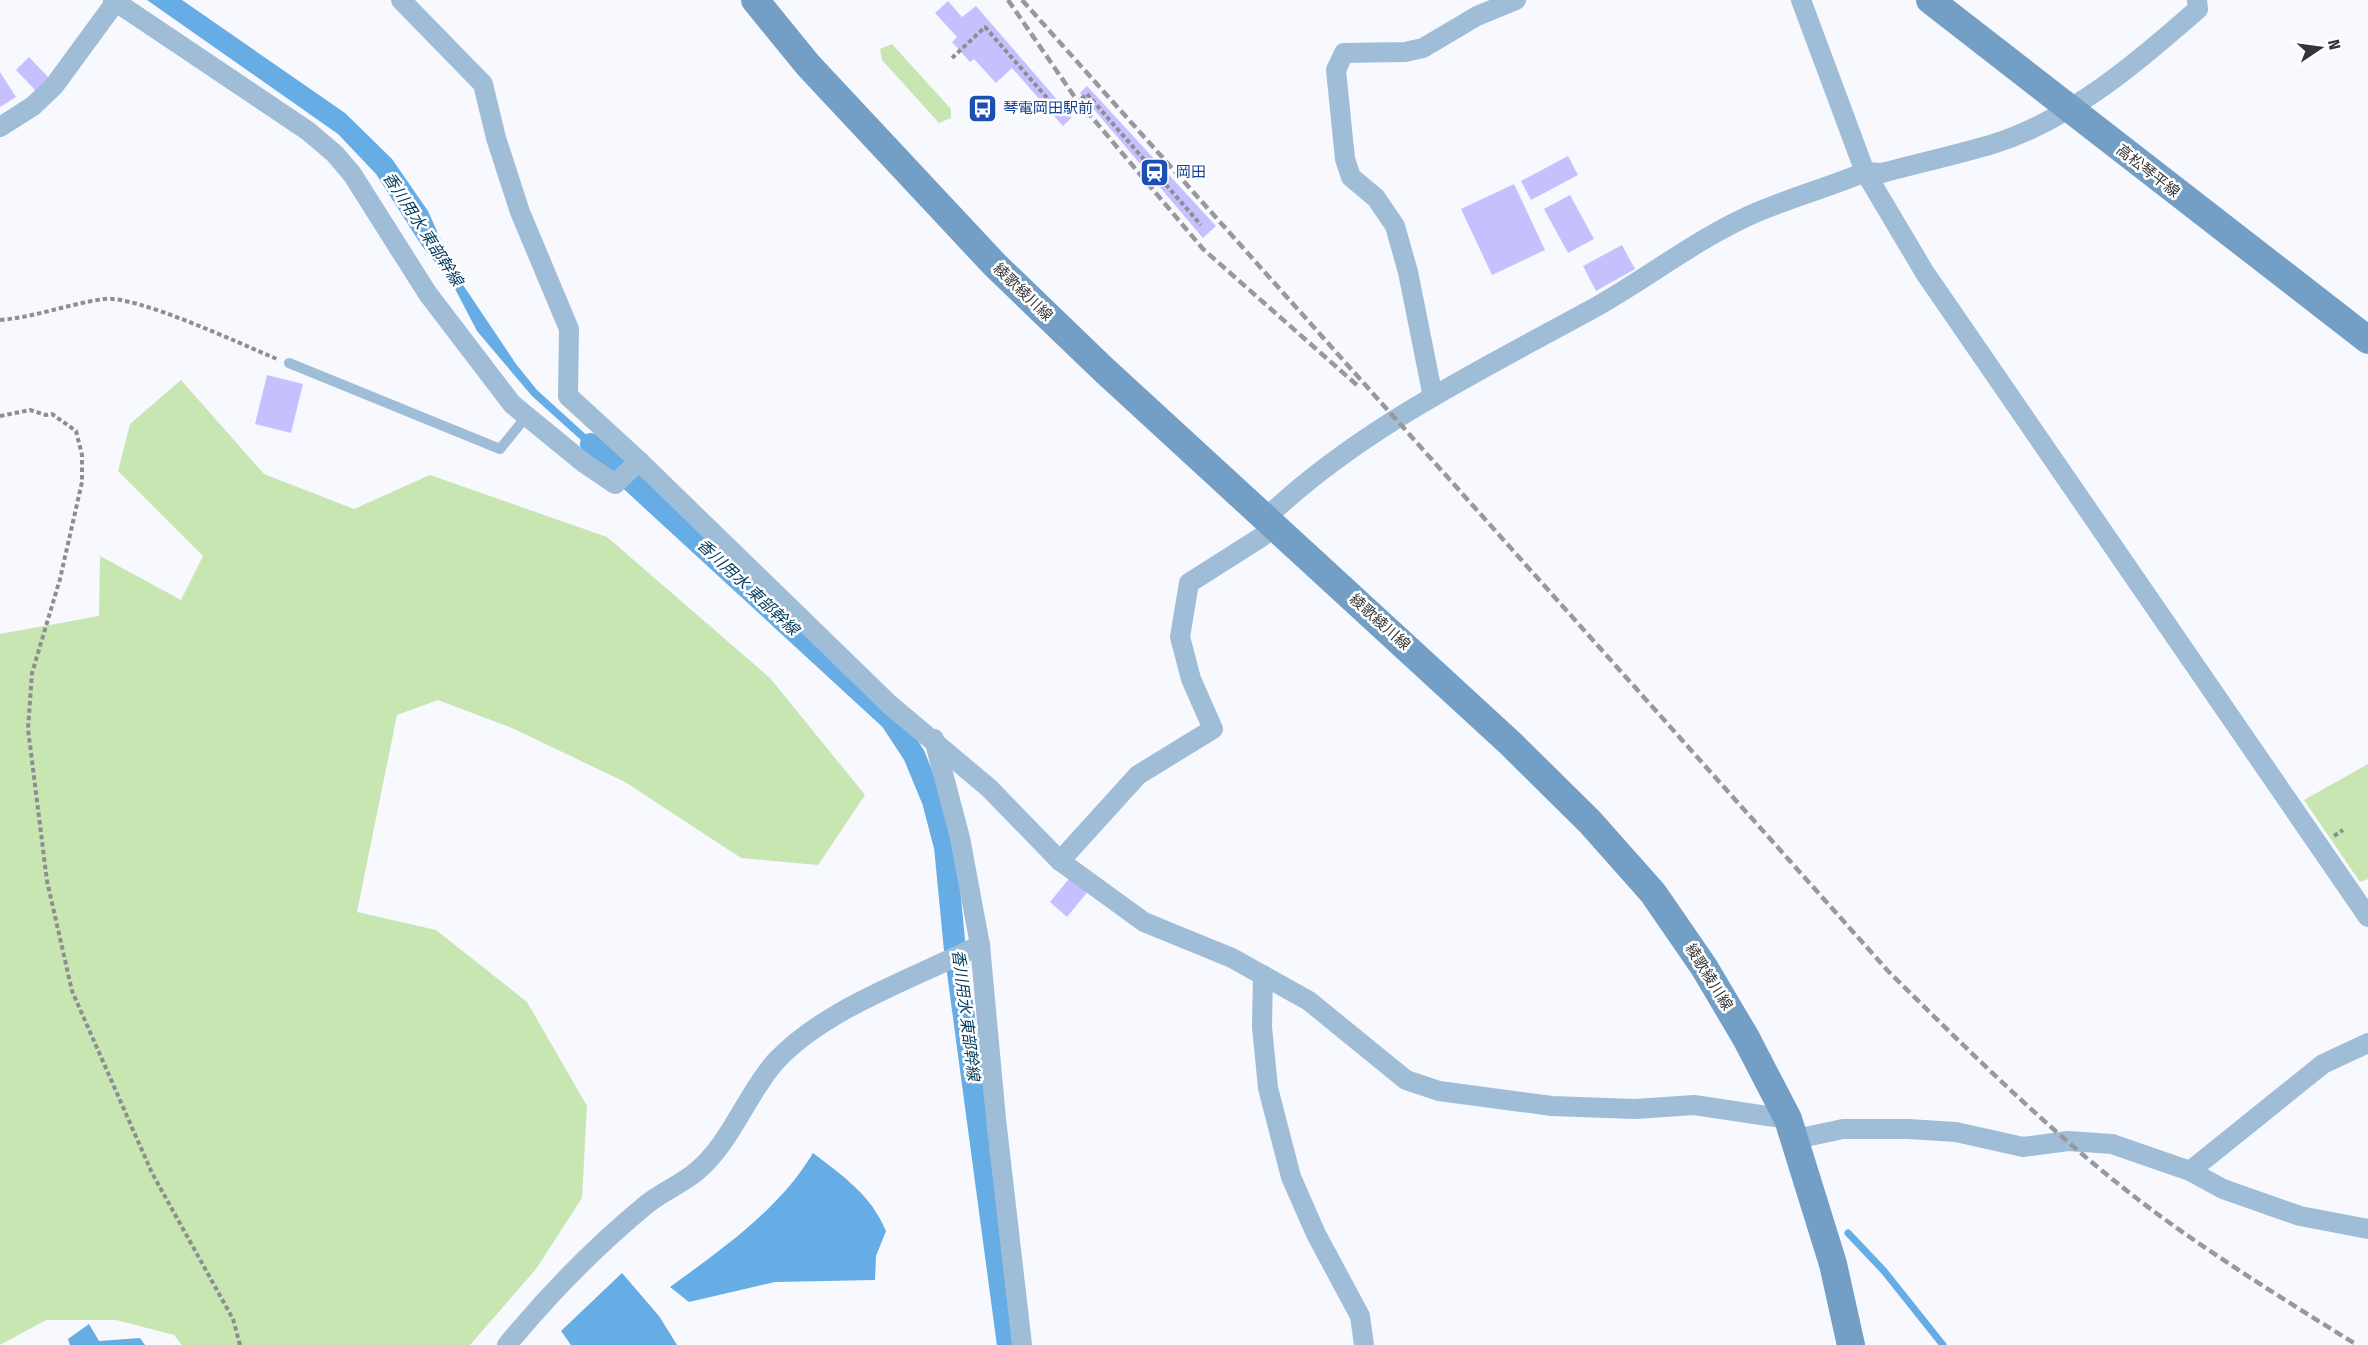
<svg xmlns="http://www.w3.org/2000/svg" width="2368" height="1345" viewBox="0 0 2368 1345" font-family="'Fira Sans Condensed','Noto Sans JP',sans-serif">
<rect width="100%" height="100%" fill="#f8f8ff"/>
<g fill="#c7e6b2">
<polygon points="892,44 951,109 951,118 939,123 882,60 880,49"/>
<polygon points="181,380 264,474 354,509 430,475 607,537 770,678 865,795 818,865 741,858 625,782 512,728 438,700 397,715 357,912 436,930 527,1002 587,1106 582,1198 536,1269 470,1345 182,1345 174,1335 116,1320 46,1320 0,1345 0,634 99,616 100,556 181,600 203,556 118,471 130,424"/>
<polygon points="2368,764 2368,879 2360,882 2304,800"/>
</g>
<g fill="#66ace5">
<polygon points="147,0 182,0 345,113 392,159 428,211 457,276 516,364 537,390 615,461 611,467 532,396 477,331 452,283 422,246 376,174 338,134"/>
<path d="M813,1153C843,1176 871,1195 886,1231L876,1256L875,1280L775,1282L689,1302L670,1287C722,1249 779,1210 813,1153Z"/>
<polygon points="622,1273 659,1316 677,1345 571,1345 561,1331"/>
<polygon points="89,1324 99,1341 140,1338 145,1345 70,1345 68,1339"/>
</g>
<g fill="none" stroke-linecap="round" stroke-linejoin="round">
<polyline stroke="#66ace5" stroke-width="7" points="1848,1233 1884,1271 1943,1345"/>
<polyline stroke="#66ace5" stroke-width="22" points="591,444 891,720 914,755 933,801 945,847 955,950 1008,1345"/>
</g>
<g fill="#c6c0ff">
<polygon points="948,1 962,17 976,6 1072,117 1063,126 1012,68 996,83 974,59 970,62 952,42 957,37 935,13"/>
<polygon points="29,57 49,78 36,91 16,70"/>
<polygon points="0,72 16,97 0,107"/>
<polygon points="1087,86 1216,226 1203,238 1080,93"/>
<polygon points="1568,156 1578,175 1531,200 1521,181"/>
<polygon points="1514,184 1545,250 1492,275 1461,209"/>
<polygon points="1570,195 1594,239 1568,253 1544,209"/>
<polygon points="1622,245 1635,269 1596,291 1583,266"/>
<polygon points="267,375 303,384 291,433 255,424"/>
<polygon points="1072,875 1089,890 1067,917 1050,902"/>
</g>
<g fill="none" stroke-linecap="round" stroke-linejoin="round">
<g stroke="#8d8d92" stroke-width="4" stroke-dasharray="4.5 3" stroke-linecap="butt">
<polyline points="952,58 985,27 1062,115 1087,94 1201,225"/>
<path d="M0,320C36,317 68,304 104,299C136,295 241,344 277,359"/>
<polyline points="0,416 30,410 46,415 52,414 76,431 82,455 82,482 60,579 32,673 28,729 47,881 72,991 152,1173 233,1319 240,1345"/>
<polyline points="2334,836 2343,830"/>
</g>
<polyline stroke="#a0bdd7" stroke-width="10" points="289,363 500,449 526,417"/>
<g stroke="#a0bdd7" stroke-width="20">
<polyline points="113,0 308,131 335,154 352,174 428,294 512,404 584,463 615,484 639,461"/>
<polyline points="401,0 483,84 496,138 520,212 569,329 568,396 639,461 889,704 989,788 1060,861 1144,922 1232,958 1309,1001 1406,1080 1439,1091 1552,1106 1635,1109 1694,1105 1788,1119"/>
<polyline points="1801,0 1865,172 1925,273 2368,917"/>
<polyline points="0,127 33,106 54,86 117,0"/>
<polyline points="1433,397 1408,272 1395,226 1376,198 1351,177 1345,159 1336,70 1344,53 1405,52 1423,48 1477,16 1516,0"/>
<path d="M1266,518C1360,428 1481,370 1594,308C1644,280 1690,244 1742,219C1781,200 1825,189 1865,172L1882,173C1919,163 1956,155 1993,144C2070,120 2138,62 2198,9L2197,0"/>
<polyline points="934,739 960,838 980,945 996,1119 1022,1345"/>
<polyline points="1060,861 1138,775 1213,729 1191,679 1180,637 1189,583 1263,536 1274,525"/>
<polyline points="1263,975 1262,1027 1268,1088 1291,1177 1316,1234 1360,1316 1364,1345"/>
<polyline points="1796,1139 1843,1129 1908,1129 1956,1132 2023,1147 2068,1141 2112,1144 2190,1171 2223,1189 2300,1216 2368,1229"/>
<polyline points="2190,1171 2323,1064 2368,1043"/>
<path d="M507,1345C549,1294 596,1246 647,1204C663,1191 682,1184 697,1171C731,1143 747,1093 776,1061C827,1007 915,978 980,945"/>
</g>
<g stroke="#739fc6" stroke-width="28">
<polyline points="755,0 808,65 995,265 1103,369 1510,743 1590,822 1653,893 1704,967 1746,1038 1788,1119 1833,1264 1851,1345"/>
<polyline points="1930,0 2368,340"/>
</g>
<g stroke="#98989d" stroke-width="4.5" stroke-dasharray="9 4.5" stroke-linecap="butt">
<polyline points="1008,0 1074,96 1203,249 1358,386"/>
<path d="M1022,0L1888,971C1979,1061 2070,1152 2174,1226C2233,1268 2296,1307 2357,1345"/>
</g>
</g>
<defs>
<symbol id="bus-square" viewBox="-11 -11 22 22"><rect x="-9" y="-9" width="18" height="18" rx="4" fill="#1a4fb4" stroke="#fff"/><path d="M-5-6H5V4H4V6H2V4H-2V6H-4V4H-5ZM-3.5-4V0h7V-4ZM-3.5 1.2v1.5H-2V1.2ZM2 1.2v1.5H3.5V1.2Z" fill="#fff"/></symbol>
<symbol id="station-square" viewBox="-11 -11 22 22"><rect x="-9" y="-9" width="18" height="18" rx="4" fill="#1a4fb4" stroke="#fff"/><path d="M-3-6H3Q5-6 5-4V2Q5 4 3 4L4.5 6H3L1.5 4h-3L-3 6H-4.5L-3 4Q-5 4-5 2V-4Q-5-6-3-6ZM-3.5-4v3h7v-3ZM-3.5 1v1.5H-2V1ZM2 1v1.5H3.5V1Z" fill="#fff"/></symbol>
</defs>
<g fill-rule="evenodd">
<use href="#bus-square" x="966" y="92" width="33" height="33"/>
<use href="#station-square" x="1138" y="156" width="33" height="33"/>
</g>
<g text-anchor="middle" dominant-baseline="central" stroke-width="5" stroke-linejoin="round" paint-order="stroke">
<g font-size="15" fill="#164399" stroke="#fff" text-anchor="start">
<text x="1003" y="108">琴電岡田駅前</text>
<text x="1176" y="172">岡田</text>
</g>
<g font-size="15" fill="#353538" stroke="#fff">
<text transform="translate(2148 171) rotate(38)">高松琴平線</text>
<text transform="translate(1023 292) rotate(44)">綾歌綾川線</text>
<text transform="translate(1380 622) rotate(42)">綾歌綾川線</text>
<text transform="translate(1709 977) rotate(58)">綾歌綾川線</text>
</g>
<g font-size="16" font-style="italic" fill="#013b5f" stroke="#fff">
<text transform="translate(423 229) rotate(57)">香川用水 東部幹線</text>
<text transform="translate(748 587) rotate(43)">香川用水 東部幹線</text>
<text transform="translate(966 1015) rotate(83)">香川用水 東部幹線</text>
</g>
</g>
<g transform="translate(2320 48) rotate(77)" stroke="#ffffff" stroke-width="4.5" paint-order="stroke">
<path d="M0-4.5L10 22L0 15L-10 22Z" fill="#353538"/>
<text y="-9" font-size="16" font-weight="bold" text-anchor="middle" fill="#353538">N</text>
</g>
</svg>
